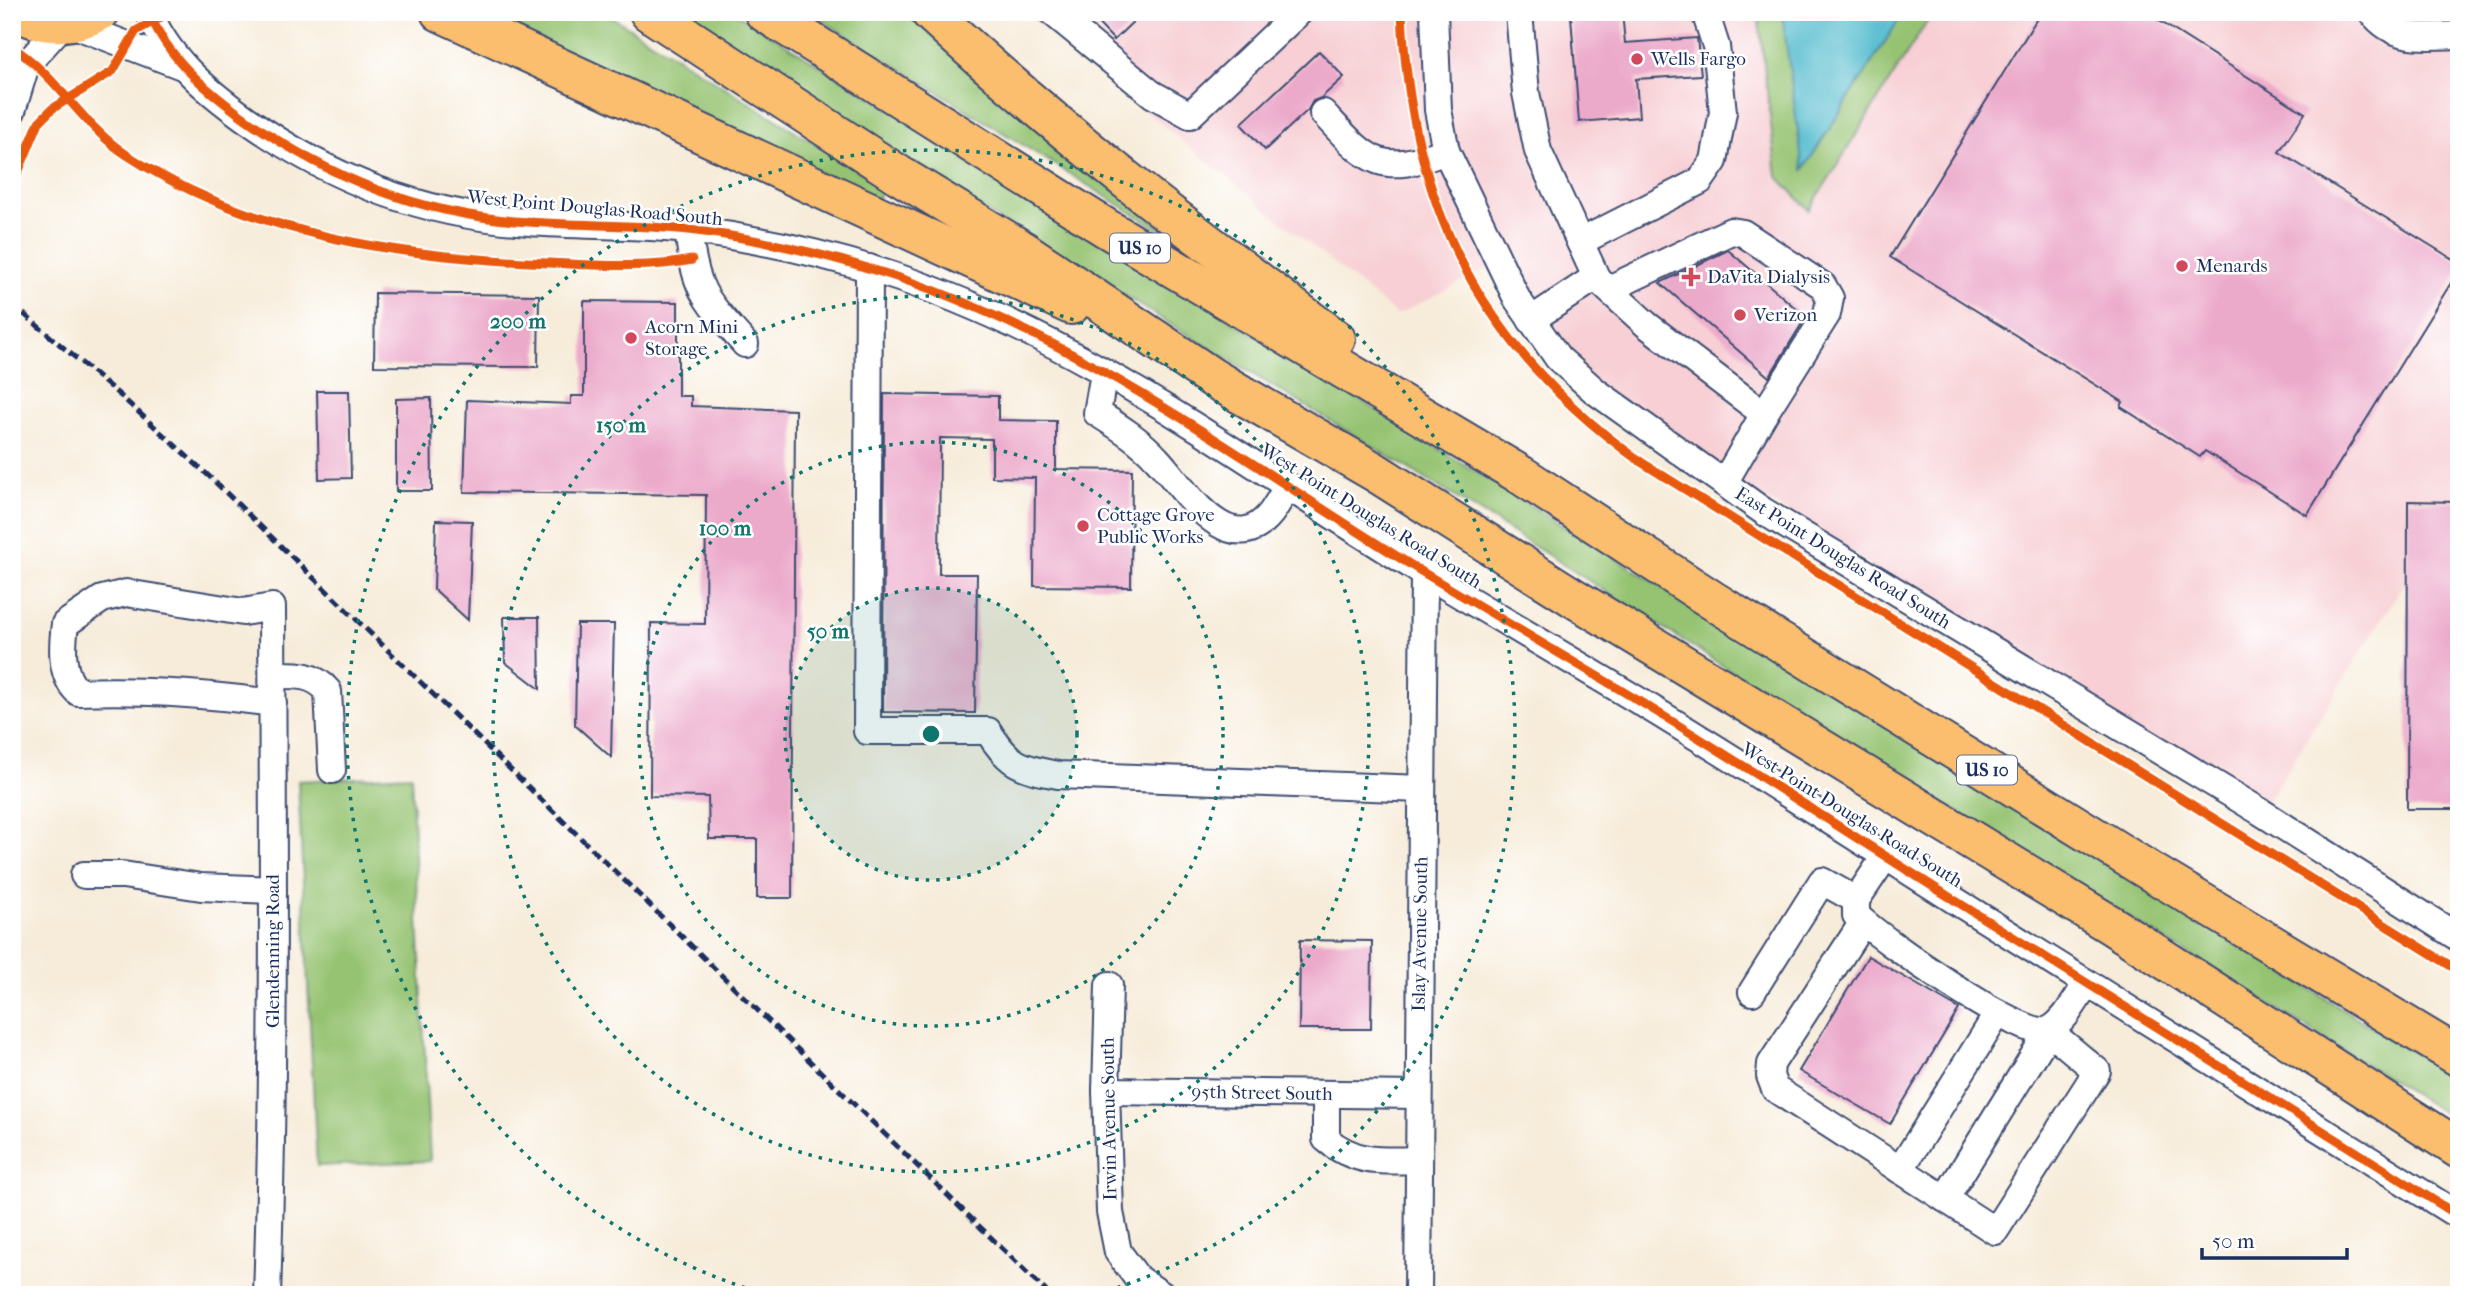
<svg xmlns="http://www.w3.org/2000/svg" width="2471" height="1307" viewBox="0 0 2471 1307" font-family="'IM FELL French Canon',serif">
<rect width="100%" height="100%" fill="#fff"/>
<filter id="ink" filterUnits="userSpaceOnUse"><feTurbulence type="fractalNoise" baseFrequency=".0143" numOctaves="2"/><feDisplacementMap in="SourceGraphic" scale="14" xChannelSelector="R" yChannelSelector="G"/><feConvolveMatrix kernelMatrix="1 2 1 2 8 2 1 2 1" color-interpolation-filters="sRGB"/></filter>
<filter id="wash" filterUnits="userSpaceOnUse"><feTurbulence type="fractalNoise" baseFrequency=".00686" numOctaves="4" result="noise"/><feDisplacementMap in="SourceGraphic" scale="28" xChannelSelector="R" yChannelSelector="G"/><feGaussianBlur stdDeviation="1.57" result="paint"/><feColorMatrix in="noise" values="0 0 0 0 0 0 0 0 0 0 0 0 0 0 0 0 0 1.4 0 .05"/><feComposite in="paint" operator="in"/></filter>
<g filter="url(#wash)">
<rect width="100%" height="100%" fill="#f7ecda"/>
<polygon fill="#f7cfd4" points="1023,12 1758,12 1777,176 1809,210 1933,12 2369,12 2459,33 2459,627 2403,585 2261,812 1595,391 1498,263 1397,315"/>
<g fill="#95c371" stroke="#587968" stroke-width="2">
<polygon points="474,12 604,12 883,186 877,200"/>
<polygon points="674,12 734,12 2459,1081 2459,1122 1767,694 1493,520 1001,221"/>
<polygon points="809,12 911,12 1022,113 1184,245"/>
<polygon points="1758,12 1782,12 1804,169 1904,12 1933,12 1809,210 1777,176"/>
<polygon points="411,775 430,1161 317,1166 298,781"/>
</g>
<polygon fill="#52bbce" stroke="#367596" stroke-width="2" points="1782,12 1904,12 1803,170"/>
<g id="blocks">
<g fill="#ecaacb">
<polygon points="1087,12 1143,12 1114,40"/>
<polygon points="1622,12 1625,43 1697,38 1701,75 1636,79 1639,117 1579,122 1571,16"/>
<polygon points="2041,12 2145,12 2305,113 2279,152 2459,263 2459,270 2307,515 2205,451 2200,457 2121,407 2123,402 1890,257"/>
<polygon points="1319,51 1344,77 1321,98 1313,101 1308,110 1265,150 1241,124"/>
<polygon points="1728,250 1806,317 1769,377 1660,283"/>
<polygon points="375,293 539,295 538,367 374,366"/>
<polygon points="584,301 678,302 678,396 691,396 691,406 795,410 792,898 757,898 757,839 709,839 708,797 650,796 651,623 705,624 706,495 464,492 467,400 571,404 571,396 584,396"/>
<polygon points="317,391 349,391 351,478 319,479"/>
<polygon points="884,394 998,396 998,420 1056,421 1056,469 1132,470 1131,587 1034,586 1035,478 992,477 992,439 940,438 939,574 977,574 975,713 883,712"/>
<polygon points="431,398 432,491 396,491 396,399"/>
<polygon points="2408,501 2459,502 2459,809 2407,809"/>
<polygon points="436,520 472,521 468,620 434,589"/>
<polygon points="504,617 539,617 540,689 505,662"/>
<polygon points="577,624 614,624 611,757 575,725"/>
<polygon points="1300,940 1372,941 1371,1029 1299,1029"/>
<polygon points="1868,956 1959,1009 1890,1124 1799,1071"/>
</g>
</g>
</g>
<g filter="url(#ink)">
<use href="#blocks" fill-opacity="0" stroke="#3c4b71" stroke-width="2"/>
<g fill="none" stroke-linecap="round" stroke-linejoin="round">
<defs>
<g id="minor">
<path d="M149,12C167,58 207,91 246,119C330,179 425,216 529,222C583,226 636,224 689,230C755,238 821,253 884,273C1084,336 1252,469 1429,576C1494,615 1559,653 1624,692C1734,758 1842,829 1951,898C2120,1004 2290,1109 2459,1216"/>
<polyline points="1052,12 1152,94 1190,115 1299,12"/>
<polyline points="1434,12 1438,110 1446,151 1517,299 1558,358 1595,391 1763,511 2261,812 2459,938"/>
<polyline points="1519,12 1526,93 1538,151 1596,277 1531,320"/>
<path d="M2372,12C2395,42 2425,36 2459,35"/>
<polyline points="72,24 182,66"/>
<polyline points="12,111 26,65 62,25"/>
<path d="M1323,113C1368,161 1378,177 1446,151"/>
<path d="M688,230C696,293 704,298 745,344"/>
<polyline points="1580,242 1700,181 1714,161 1723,112 1716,46 1705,12"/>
<path d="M869,268L867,731H988C1009,765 1020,768 1058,775L1422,789"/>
<polyline points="1597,279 1647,325 1764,414 1724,483"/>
<polyline points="1609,289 1731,231 1743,233 1823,286 1830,298 1827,314 1764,414"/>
<path d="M1104,373L1097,413C1119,427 1140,440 1157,459C1182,485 1229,566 1271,513C1277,505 1282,495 1288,486"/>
<path d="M273,675C295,675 313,673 328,691L332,770"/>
<path d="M1885,857L1856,900V915C1877,937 2021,1038 2046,1031C2063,1026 2077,998 2087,983"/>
<polyline points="84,875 123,875 201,887 273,890"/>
<path d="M1863,922L1771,1064L1770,1076L1775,1089C1849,1136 1922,1184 1995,1231L2097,1071L2049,1031L1945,1199"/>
<polyline points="1109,985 1106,1091 1110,1212 1118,1252 1138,1279 1162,1295"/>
<polyline points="1752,992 1822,881 1856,900"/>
<polyline points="1106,1091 1419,1095"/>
<path d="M1326,1094V1139C1355,1164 1383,1161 1418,1160"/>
<polyline points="1900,1170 1998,1013"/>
<path d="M267,1295C275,1065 273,836 272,607L243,612L126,593L102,599L65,624C62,647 60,675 78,692C144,689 207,694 273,703"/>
<polyline points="1418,1295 1424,573"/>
</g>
<path id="major" d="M15,12C42,30 76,28 103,12"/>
<g id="highway">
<polyline points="440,12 1071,305"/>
<polyline points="649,12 899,175 1024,251 1213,378 1375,472 1574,598 2111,925 2459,1149"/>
<polyline points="764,12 1106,228 1521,475 1712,600 2148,870 2459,1057"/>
<path d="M930,12C1057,131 1196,236 1336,339"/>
</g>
</defs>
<use href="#minor" stroke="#3c4b71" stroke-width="30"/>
<use href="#major" stroke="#3c4b71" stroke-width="37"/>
<use href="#highway" stroke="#3c4b71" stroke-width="42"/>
<use href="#minor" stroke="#fff" stroke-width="26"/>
<use href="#major" stroke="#fbbd6e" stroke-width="33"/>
<use href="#highway" stroke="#fbbd6e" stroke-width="38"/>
<polyline stroke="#1b2f5e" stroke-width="5" stroke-dasharray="10 5" stroke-linecap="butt" points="12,304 123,398 211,478 1050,1295"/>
<defs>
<g id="cycleway">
<path d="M149,12C167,58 207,91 246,119C330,179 425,216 529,222C583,226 636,224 689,230C755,238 821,253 884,273C1084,336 1252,469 1429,576C1494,615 1559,653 1624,692C1734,758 1842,829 1951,898C2120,1004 2290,1109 2459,1216"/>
<path d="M1402,12C1410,208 1481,348 1641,462L2459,971"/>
<path d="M12,47C58,76 82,126 127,155C252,236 404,258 549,263C598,265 644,269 692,260"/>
<polyline points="12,187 39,122 52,109 113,71 136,31 170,12"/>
</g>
</defs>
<use href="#cycleway" stroke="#fff" stroke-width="13"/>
<use href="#cycleway" stroke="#e8590c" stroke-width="9"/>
</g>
</g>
<circle cx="931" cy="734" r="146" fill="#0f766e" fill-opacity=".12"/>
<g fill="none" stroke="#0f766e" stroke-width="3.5" stroke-dasharray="3.5 7">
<circle cx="931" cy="734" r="146"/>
<circle cx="931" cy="734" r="292"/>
<circle cx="931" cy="734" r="438"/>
<path d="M765 1294A584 584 0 1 1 1097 1294"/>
</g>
<g fill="#d1495b" stroke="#fff" stroke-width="2.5">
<circle cx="1637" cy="59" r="7"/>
<circle cx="2182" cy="266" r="7"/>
<path d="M1687.5 266.5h7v7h7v7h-7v7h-7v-7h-7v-7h7z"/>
<circle cx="1740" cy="315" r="7"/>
<circle cx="631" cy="338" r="7"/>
<circle cx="1083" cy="526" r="7"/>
</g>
<g text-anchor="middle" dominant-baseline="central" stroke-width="5" stroke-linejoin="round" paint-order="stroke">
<g fill="#fff" stroke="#5f6d8e" stroke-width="2">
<rect x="1110" y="233.5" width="60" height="29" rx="5"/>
<rect x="1957" y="755.5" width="60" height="29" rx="5"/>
</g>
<g font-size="18" font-weight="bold" fill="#1b2f5e">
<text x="1140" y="248">US 10</text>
<text x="1987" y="770">US 10</text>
</g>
<g font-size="19" fill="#1b2f5e" stroke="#fff" text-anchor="start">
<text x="1651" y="59">Wells Fargo</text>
<text x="2196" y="266">Menards</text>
<text x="1707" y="277">DaVita Dialysis</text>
<text x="1754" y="315">Verizon</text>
<text x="645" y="327">Acorn Mini<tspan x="645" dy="22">Storage</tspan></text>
<text x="1097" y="515">Cottage Grove<tspan x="1097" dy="22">Public Works</tspan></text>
</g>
<g font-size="19" fill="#1b2f5e" stroke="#fff">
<text transform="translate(595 208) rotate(5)">West Point Douglas Road South</text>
<text transform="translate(1371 516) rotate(32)">West Point Douglas Road South</text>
<text transform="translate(1843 558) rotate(32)">East Point Douglas Road South</text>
<text transform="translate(1852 815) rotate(32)">West Point Douglas Road South</text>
<text transform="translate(1420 934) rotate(-89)">Islay Avenue South</text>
<text transform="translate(273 951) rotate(-90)">Glendenning Road</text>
<text transform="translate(1262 1093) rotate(1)">95th Street South</text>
<text transform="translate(1109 1119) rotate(-91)">Irwin Avenue South</text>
</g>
</g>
<circle cx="931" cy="734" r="10" fill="#0f766e" stroke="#fff" stroke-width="3.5"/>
<g font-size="21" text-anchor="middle" font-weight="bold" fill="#0f766e" stroke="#fff" stroke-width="5" stroke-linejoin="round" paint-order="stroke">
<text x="518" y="328">200 m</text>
<text x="621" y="432">150 m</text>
<text x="725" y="535">100 m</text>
<text x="828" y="638">50 m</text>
</g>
<rect width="2471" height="1307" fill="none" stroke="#fff" stroke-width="42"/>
<path d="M2202 1248v10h145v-10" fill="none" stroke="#1b2f5e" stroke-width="3.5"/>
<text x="2212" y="1248" font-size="21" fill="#1b2f5e" stroke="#ffffff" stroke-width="5" paint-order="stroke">50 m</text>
</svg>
